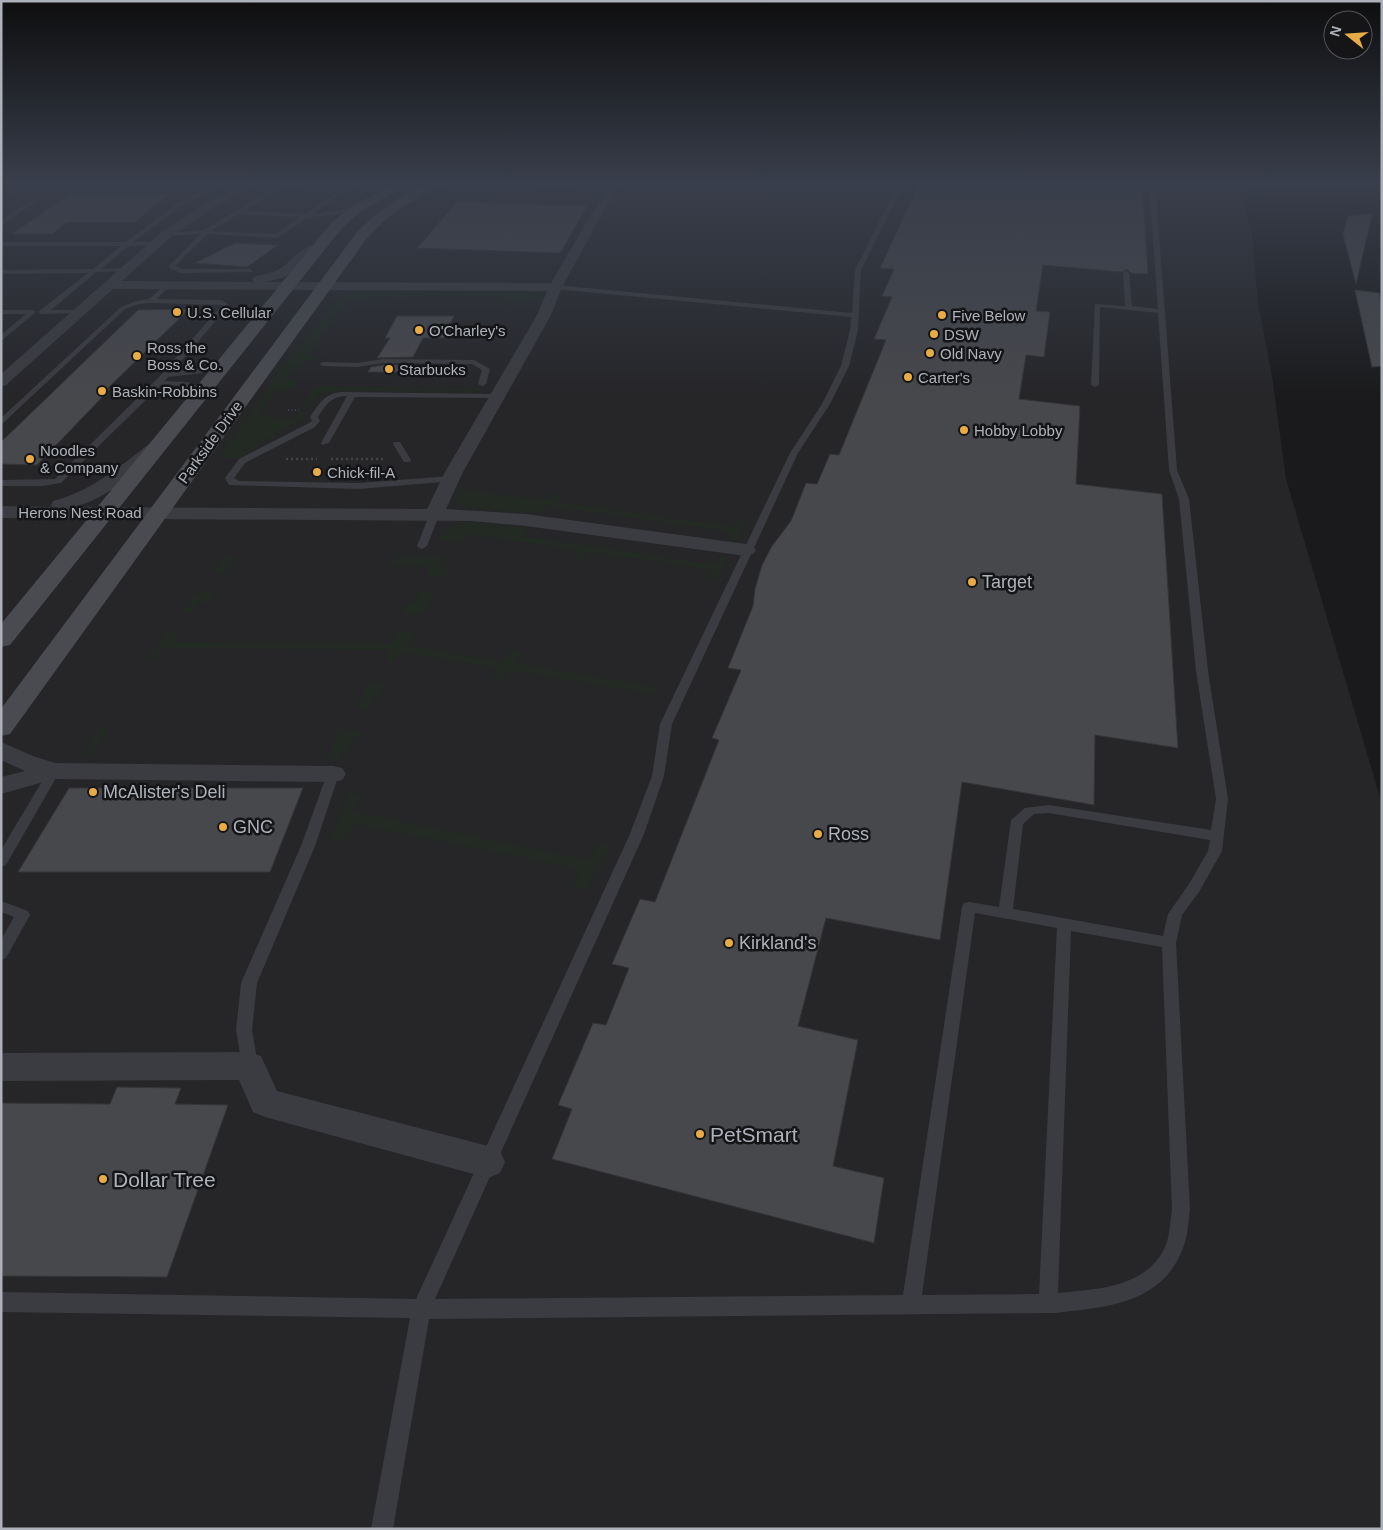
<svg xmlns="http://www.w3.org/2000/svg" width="1383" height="1530" viewBox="0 0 1383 1530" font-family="Arial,sans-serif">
<rect width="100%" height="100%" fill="#1a1a1c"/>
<polygon fill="#262629" points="51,182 1240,182 1252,236 1258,303 1272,376 1286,479 1382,804 1382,1529 1,1529 1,199 31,195"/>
<g fill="#222a23">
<polygon points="10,182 51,182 31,195 20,196 1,203 1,186"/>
<polygon points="1240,182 1380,182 1382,192 1328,186 1241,192"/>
<path d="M356,290L532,291L538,292L544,296V298L499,303L500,296L366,297L362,301L346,302L309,357L322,358L317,361L306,360L286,379L297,381C292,392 287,391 275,391L258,416H271L272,420H293L300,412H307L303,418L260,443L243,458H218L292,354L343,295Z"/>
<polygon points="318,387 460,388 483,388 482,391 480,392 334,391 319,394 309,409 301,409 313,389"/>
<polygon points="465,481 467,481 462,489 548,501 554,493 563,494 557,502 736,527 741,519 746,521 738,540 735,542 729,540 733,532 545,506 539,514 470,508 460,505 454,498 461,484"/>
<polygon points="467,522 528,528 522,536 717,565 722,555 729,557 718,579 715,580 710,579 714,570 589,552 582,562 572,560 578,550 467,534 458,543 441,540 440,537 450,527"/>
<polygon points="230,555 236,556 225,574 214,573 219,560"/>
<polygon points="398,556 444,557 447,558 440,567 448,568 440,577 428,577 427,565 392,566 394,559"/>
<polygon points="207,590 214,593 208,602 198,602 192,612 183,613 196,594"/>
<polygon points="423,592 436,594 420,614 405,614 403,613 406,603 416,603 419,594"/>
<path d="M169,630H180L174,642L391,644L397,630L416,633L407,646L502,662L510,651H522L516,663L657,687L653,694L510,670C505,677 500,686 491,679L498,668L401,652L392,662L387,663L386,662L389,650L160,648L152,660H145Z"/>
<polygon points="368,682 384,684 385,686 367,708 360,710 358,707"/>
<polygon points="103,727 108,728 108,730 93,755 84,756 98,730"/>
<polygon points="340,729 361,732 337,762 327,760"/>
<path d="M349,793L363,795L351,811L589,860C595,850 595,843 608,845V850L587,890L572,888L581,869L354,824L343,841L333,839L332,835Z"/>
</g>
<g fill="#47484c" stroke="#343438">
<polygon points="920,182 1142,182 1148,274 1131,273 1127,269 1122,272 1043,265 1036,311 1050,312 1044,357 1026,355 1019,399 1080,406 1076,484 1162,494 1178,748 1095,735 1094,805 962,782 940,940 826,918 798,1026 858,1040 833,1166 884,1178 874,1243 552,1159 572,1109 558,1105 593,1023 606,1025 629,968 612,964 640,899 655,902 719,740 712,738 741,670 728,668 753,606 755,589 762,565 772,546 791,521 806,483 817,484 830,454 839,455 886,340 874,339 892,297 882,296 894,269 880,268"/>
<polygon points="70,193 170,193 135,222 67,222 52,234 12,234"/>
<polygon points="457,202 587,206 560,253 417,248"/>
<polygon points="1372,214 1356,284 1343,234 1348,216"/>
<polygon points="235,243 278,245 247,267 195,263"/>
<polygon points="1355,290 1379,293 1382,302 1382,366 1372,367"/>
<polygon points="189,309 107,389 110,389 37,465 1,464 1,442 138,310"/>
<polygon points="397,316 454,316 444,338 423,338 413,357 377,358 390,338 385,338"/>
<polygon points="383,365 409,365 406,372 368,372 371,367"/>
<polygon points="69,788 303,788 270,872 18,872"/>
<polygon points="117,1087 181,1088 175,1104 228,1105 167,1277 1,1276 1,1103 110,1104"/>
</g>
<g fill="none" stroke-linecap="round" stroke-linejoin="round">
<polyline stroke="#414347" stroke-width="1" stroke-dasharray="1 2" stroke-linecap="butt" points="40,187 48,182"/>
<polyline stroke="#414347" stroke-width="2" stroke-dasharray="1 2.5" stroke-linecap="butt" points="288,410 299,410"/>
<g stroke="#414347" stroke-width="2.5" stroke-dasharray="2 3" stroke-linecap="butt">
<polyline points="286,459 317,459"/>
<polyline points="331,459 385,459"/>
</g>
<g fill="#3b3c41" fill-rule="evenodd">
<polygon points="220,182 227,182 185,203 133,242 156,242 158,245 129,246 101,269 128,268 130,269 130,271 96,272 51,310 81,310 84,312 83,313 41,314 38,312 88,273 1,274 1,270 93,269 121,246 1,246 1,242 126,242 181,201"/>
<path d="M250,182H269L339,190L358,182H366L342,193L313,214L355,208L357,211L307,218L277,238L207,234L175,266L182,269H250L253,271L252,272L181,273L169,268V266L200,234L167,236L165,233L204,230L277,186ZM283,187L335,193L305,214L244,211ZM239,214L300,217L276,234L211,231Z"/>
<path d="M899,182H905L861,270L858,330L849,366L830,404L798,453L672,724L664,776L644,834L435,1299L903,1295L962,907L964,903L969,902L999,907L1011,820L1025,808L1049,805L1211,830L1216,799L1196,671L1179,499L1169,470L1158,313L1100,307L1099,385L1095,387L1091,385L1095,304L1125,306L1123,273L1126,271L1129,273L1132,306L1158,309L1149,182H1155L1177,470L1189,499L1208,671L1228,799L1222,851L1199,892L1182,915L1176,943L1190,1210C1188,1223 1188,1236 1183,1248C1162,1304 1107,1307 1055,1313L429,1319L393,1529H371L410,1318L1,1312V1292L416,1299L630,834L652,776L660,724L790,453L822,404L841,366L850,330L851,317L555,289L552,287L555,285L852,313L855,270ZM1049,813L1210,840L1208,851L1189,884L1168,914L1163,936L1013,909L1023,824L1034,814ZM975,913L1057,928L1039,1294L922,1295ZM1071,931L1162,947L1172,1210C1170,1221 1170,1234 1166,1245C1148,1288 1097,1289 1058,1293Z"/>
<polygon points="32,200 37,201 1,225 1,220"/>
<polygon points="167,283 170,285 157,299 222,300 229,305 172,372 202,368 223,362 226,362 226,366 202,373 168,377 165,381 187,382 204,389 204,393 198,393 185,386 161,385 61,483 43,486 1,486 1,480 55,479 159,377 222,305 151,303 139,304 125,309 1,425 1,418 121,307 136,301 149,299"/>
<polygon points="1,310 33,310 36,312 1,341 1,335 26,314 1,314"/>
<polygon points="383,359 474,360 490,369 486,384 482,386 478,384 482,370 472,364 383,363 357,367 323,366 319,364 323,362 357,363"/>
<path d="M341,392L497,394L501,396L497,398L355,397L329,443L322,445L321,443L347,396C331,396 326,405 318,417L320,421L315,427L245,463L234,478L239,481L359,483L451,476L454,477V481L359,489L229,485L225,478L239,459L309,423L312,421L310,417C319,404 324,394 341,392Z"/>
<polygon points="394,442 400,442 411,460 410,462 404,462 393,444"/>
<polygon points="435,510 440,513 427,546 422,549 419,548 417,546 430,513"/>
<polygon points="54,767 60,771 6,865 1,867 1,850 50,768"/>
<polygon points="333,770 339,774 315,846 257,983 252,1030 258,1066 256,1071 250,1073 244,1071 242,1066 236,1030 241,983 301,846 327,774"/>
<polygon points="1,901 28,911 30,915 6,958 1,960 1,940 14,917 1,912"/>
</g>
<g fill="#3b3c41" fill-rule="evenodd">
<path d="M246,182H259L217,205L171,237L122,281L253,282V277C262,275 273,273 281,268C293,260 305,241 322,245L324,248L322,251L303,260L292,273L285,277L266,282L551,283L604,193L534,185L529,182H565L607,186L610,182H620L562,287L551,315L463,472L446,509L526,514L746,544L753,546L756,550L753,554L746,556L526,526L471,521L1,518V506L52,507L51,505L53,501C91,491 118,468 149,444L155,443L161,444L164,448L161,452C134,473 108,498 74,507L427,509L445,472L537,315L547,291L113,289L6,385L1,387V374L163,231L209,201Z"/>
<polygon points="1,742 33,756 55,763 333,766 342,768 346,774 342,780 333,782 54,779 1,794 1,777 25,771 1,760"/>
<polygon points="250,1052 261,1056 277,1091 488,1146 500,1151 505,1162 500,1173 488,1178 265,1117 253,1112 239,1080 1,1081 1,1053"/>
</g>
<g fill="#494b50" fill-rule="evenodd">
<path d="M432,182H448L403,206L384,221L367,238L10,734L1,736V709L357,232C379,210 403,193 432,182Z"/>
<polygon points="395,183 399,185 401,187 399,189 359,213 342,228 10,645 1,647 1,624 332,222 351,207"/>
</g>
</g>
<linearGradient id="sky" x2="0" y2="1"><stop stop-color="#0e0e0f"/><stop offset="0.46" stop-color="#383e4b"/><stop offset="1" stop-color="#383e4b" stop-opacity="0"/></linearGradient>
<rect width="1383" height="396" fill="url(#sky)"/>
<g fill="#e8ac46" stroke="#151517" stroke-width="2">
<circle cx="177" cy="312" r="5"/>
<circle cx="942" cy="315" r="5"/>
<circle cx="419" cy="330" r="5"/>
<circle cx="934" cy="334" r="5"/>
<circle cx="930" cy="353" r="5"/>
<circle cx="137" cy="356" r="5"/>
<circle cx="389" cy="369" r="5"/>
<circle cx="908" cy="377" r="5"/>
<circle cx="102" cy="391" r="5"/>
<circle cx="964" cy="430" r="5"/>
<circle cx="30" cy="459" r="5"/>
<circle cx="317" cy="472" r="5"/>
<circle cx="972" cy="582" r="5"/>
<circle cx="93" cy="792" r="5"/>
<circle cx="223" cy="827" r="5"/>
<circle cx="818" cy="834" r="5"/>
<circle cx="729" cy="943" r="5"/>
<circle cx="700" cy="1134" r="5"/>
<circle cx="103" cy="1179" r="5"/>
</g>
<g text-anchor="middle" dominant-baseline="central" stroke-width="5" stroke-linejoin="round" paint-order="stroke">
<g font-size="15" fill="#adb2ba" stroke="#151517" text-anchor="start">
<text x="187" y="312">U.S. Cellular</text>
<text x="952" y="315">Five Below</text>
<text x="429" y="330">O'Charley's</text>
<text x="944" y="334">DSW</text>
<text x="147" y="347">Ross the<tspan x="147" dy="17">Boss &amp; Co.</tspan></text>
<text x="940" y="353">Old Navy</text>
<text x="399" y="369">Starbucks</text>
<text x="918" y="377">Carter's</text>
<text x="112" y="391">Baskin-Robbins</text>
<text x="974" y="430">Hobby Lobby</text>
<text x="40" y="450">Noodles<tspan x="40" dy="17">&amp; Company</tspan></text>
<text x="327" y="472">Chick-fil-A</text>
</g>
<g font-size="15" fill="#adb2ba" stroke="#151517">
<text transform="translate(210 442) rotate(-54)">Parkside Drive</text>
<text x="80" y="512">Herons Nest Road</text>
</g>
<g font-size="18" fill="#adb2ba" stroke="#151517" text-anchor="start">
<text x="982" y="582">Target</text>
<text x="103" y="792">McAlister's Deli</text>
<text x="233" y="827">GNC</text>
<text x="828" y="834">Ross</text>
<text x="739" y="943">Kirkland's</text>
</g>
<g font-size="21" fill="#adb2ba" stroke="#151517" text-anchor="start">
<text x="710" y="1134">PetSmart</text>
<text x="113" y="1179">Dollar Tree</text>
</g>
</g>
<rect width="1383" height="1530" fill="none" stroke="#adb2ba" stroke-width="5"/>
<g transform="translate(1348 35) rotate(287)"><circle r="24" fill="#151517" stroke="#525458"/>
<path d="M0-4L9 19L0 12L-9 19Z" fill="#e8ac46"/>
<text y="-8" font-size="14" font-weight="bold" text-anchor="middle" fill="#adb2ba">N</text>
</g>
</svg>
